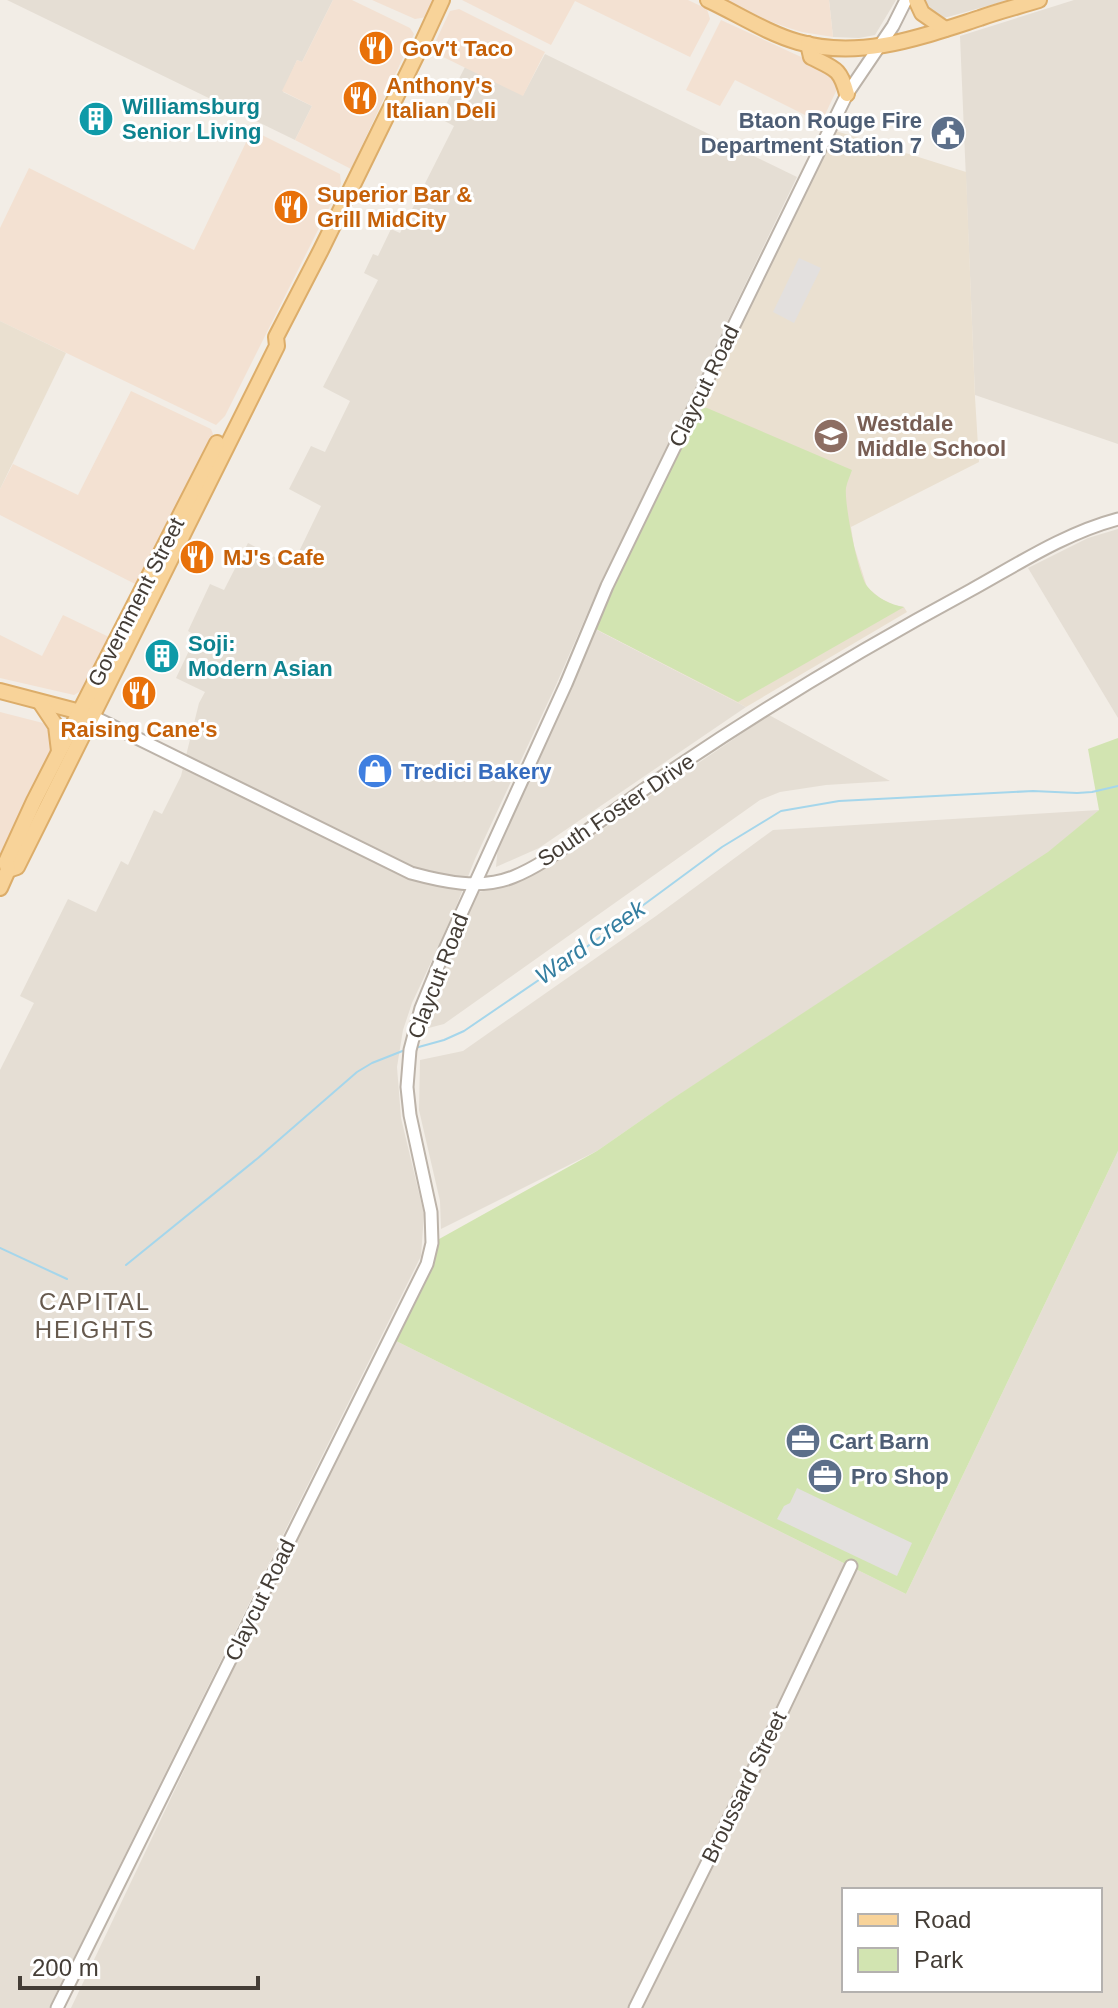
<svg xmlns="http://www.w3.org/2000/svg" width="1118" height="2008" viewBox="0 0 1118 2008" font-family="Helvetica,sans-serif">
<rect width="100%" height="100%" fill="#f2ede6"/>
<g fill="#e5ded4" fill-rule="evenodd">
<polygon points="7,0 333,0 302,62 297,60 283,92 312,106 295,140"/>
<polygon points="829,0 896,0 875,35 859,38 833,37"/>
<polygon points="919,0 1009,0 944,18 937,18"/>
<polygon points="1074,0 1118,0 1118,444 975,395 960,36"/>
<polygon points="545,54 797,177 597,591 556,685 475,859 449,924 412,1003 403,1030 397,1067 401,1118 424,1214 421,1256 49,2008 0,2008 0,1070 34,1003 20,996 68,899 96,912 121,861 128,865 154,810 162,814 181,776 199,703 205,692 176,678 196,636 188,631 210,584 224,590 248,543 292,566 321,506 289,489 311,446 325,452 350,401 323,387 378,280 364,273 373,254 378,256 391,229 400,233 454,126 439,118 465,67 523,95"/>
<polygon points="1118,529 1118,718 1028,568 1088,538"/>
<polygon points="593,628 746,707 539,848 496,867 498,845"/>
<polygon points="769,715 890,781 826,785 780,792 760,800 444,1024 421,1030 432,993 477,893 509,883 558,861 657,791"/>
<polygon points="1099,810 1048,853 659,1108 597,1151 441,1229 440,1201 419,1110 420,1060 463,1051 656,916 773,830"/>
<path d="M1118,1151V2008H71L390,1338L906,1594ZM844,1890H1100V1990H844Z"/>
</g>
<g fill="#f3e1d2">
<polygon points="333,0 352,0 410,28 414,34 351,169 295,140 312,106 282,91 297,60 302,62"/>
<polygon points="372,0 435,0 427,17 415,19"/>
<polygon points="462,0 688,0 707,9 710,19 690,57 575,1 551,45"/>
<polygon points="726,0 829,0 833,37 802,32 789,28 769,21"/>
<polygon points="459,9 545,52 523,96 431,51 450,11"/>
<polygon points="721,20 823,67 840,83 821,123 735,80 720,106 686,90"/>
<polygon points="252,130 340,174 341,184 225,416 216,425 0,321 0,228 29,168 194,250"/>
<polygon points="131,391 211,429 215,439 137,585 0,515 0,489 13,464 78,495"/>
<polygon points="63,615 109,637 84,689 74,695 0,678 0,635 42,656"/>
<polygon points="0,712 43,723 53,737 53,750 0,858"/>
</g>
<g fill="#eae0d0">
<polygon points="836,131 966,172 975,397 979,462 851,527 854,546 867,587 880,598 894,605 904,607 907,612 746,707 594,628 810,177"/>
<polygon points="0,321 66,353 0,489"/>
</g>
<g fill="#d2e4b1">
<path d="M701,407L707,408L852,470C850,476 847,482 846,488C844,503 858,574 867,586C875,597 891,605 904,607L738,702L594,628L618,573L698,408Z"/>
<polygon points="1118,738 1118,1151 906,1594 390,1338 432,1243 597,1151 666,1103 1048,852 1099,810 1088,749"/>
</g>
<g fill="#e3e0de">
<polygon points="799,258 821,268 794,323 773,312"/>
<polygon points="797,1488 912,1543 897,1576 777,1519 784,1506 790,1503"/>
</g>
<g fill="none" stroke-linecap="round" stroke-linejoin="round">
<g stroke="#a5d6eb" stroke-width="2">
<polyline points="415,1048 444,1040 464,1031 577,954 722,847 781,811 839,801 1033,791 1077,793 1092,792 1118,786"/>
<polyline points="0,1248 67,1279"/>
<polyline points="126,1265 258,1158 357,1072 372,1063 405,1050"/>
</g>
<defs>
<g id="tertiary">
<path d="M92,716L411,873C444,882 480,890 513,877C538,867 559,851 580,836C611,813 642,790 674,769C770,704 869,645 971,590C1018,564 1065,533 1118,519"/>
<polyline points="57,2008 427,1264 432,1243 431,1212 410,1115 407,1087 410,1050 421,1008 446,947 566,684 607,586 657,483 847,94 893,26 906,0"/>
<polyline points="635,2008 779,1718 851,1566"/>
</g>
<g id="primary">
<path d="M708,0C738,14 767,33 798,42C860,60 921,37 980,18C999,11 1020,6 1039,0"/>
<polyline points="916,0 922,13 945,29"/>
<path d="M808,44L811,57C835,69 840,68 847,94"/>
<polyline points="0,691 88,714"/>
<polyline points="40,702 56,726 59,751"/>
<polyline points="8,870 17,867 277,346 276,337 321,250 418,52 442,0"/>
<polyline points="0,888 8,870 6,862 34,801 217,443"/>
</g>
</defs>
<use href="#tertiary" stroke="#bcb3a9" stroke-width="15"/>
<use href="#primary" stroke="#dcad6a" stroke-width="18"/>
<use href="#tertiary" stroke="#fff" stroke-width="11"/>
<use href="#primary" stroke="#f8d399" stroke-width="14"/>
</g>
<defs>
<symbol id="restaurant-disc" viewBox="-11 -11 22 22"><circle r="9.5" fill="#e8710a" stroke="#fff"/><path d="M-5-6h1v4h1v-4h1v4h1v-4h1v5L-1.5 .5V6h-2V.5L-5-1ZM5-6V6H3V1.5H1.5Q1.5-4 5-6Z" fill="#fff"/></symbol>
<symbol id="building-disc" viewBox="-11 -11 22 22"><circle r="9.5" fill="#0f9aa8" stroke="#fff"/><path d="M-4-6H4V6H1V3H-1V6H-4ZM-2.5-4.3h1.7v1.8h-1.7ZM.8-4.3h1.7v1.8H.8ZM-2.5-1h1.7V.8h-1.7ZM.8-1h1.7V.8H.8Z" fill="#fff"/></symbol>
<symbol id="civic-disc" viewBox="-11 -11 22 22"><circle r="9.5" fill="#5c6f8a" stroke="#fff"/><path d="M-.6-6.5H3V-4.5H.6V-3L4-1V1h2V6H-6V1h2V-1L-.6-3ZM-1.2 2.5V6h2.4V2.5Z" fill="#fff"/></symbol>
<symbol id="school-disc" viewBox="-11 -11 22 22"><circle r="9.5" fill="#8d6e63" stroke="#fff"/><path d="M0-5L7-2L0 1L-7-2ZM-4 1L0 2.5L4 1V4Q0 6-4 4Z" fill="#fff"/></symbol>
<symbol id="shop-disc" viewBox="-11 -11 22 22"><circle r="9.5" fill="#3f7fe0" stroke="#fff"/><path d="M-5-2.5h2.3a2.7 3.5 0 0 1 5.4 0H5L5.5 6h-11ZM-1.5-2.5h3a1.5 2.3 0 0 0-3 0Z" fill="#fff"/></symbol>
<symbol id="office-disc" viewBox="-11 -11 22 22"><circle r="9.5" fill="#5c6f8a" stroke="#fff"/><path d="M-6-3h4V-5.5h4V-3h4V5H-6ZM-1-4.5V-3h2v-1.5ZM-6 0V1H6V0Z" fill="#fff"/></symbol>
</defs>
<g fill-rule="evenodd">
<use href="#restaurant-disc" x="356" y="28" width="40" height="40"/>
<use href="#restaurant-disc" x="340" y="78" width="40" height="40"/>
<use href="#building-disc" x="76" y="99" width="40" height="40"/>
<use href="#civic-disc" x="928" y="113" width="40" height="40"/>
<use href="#restaurant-disc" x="271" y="187" width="40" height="40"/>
<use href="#school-disc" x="811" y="416" width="40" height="40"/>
<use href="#restaurant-disc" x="177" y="537" width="40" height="40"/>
<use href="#building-disc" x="142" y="636" width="40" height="40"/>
<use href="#restaurant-disc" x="119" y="673" width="40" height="40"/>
<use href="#shop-disc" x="355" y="751" width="40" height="40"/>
<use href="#office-disc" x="783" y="1421" width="40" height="40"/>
<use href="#office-disc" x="805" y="1456" width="40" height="40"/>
</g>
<g text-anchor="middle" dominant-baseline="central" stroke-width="6" stroke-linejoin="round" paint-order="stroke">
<g font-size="22" font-weight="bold" fill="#c56008" stroke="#fff" text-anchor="start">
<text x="402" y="48">Gov't Taco</text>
<text x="386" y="85">Anthony's<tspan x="386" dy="25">Italian Deli</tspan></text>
<text x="317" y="194">Superior Bar &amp;<tspan x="317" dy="25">Grill MidCity</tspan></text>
<text x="223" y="557">MJ's Cafe</text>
<text x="139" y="729" text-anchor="middle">Raising Cane's</text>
</g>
<g font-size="22" font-weight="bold" fill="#0d838f" stroke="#fff" text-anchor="start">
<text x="122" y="106">Williamsburg<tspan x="122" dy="25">Senior Living</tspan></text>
<text x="188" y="643">Soji:<tspan x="188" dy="25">Modern Asian</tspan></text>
</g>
<g font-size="22" font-weight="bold" fill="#4e5e75" stroke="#fff" text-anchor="start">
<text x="922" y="120" text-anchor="end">Btaon Rouge Fire<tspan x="922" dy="25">Department Station 7</tspan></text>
<text x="829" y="1441">Cart Barn</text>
<text x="851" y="1476">Pro Shop</text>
</g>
<g font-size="22" fill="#443d36" stroke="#fff">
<text transform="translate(704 386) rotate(-64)">Claycut Road</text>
<text transform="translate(136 602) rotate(-63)">Government Street</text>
<text transform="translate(616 810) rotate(-34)">South Foster Drive</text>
<text transform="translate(438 976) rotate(-69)">Claycut Road</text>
<text transform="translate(260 1600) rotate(-64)">Claycut Road</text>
<text transform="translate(744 1787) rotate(-64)">Broussard Street</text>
</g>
<g font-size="22" font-weight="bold" fill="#785e54" stroke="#fff" text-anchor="start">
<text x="857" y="423">Westdale<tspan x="857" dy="25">Middle School</tspan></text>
</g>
<g font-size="22" font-weight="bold" fill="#366cbe" stroke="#fff" text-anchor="start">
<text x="401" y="771">Tredici Bakery</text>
</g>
<g font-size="24" font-style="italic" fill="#347ea0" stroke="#fff">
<text transform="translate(590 942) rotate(-35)">Ward Creek</text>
</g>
<g font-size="24" letter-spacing="2" fill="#66594d" stroke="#fff">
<text x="95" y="1301">CAPITAL<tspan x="95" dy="28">HEIGHTS</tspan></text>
</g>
</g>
<rect x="842" y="1888" width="260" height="104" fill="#ffffff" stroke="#b4b1af" stroke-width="2"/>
<rect x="858" y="1914" width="40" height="12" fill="#f8d399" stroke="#b4b1af" stroke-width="2"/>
<text x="914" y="1928" font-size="24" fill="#443d36">Road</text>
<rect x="858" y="1948" width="40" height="24" fill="#d2e4b1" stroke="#b4b1af" stroke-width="2"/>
<text x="914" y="1968" font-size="24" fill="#443d36">Park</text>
<path d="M20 1976v12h238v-12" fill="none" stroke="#443d36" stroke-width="4"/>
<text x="32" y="1976" font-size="24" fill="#443d36" stroke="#ffffff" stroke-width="6" paint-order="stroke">200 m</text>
</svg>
